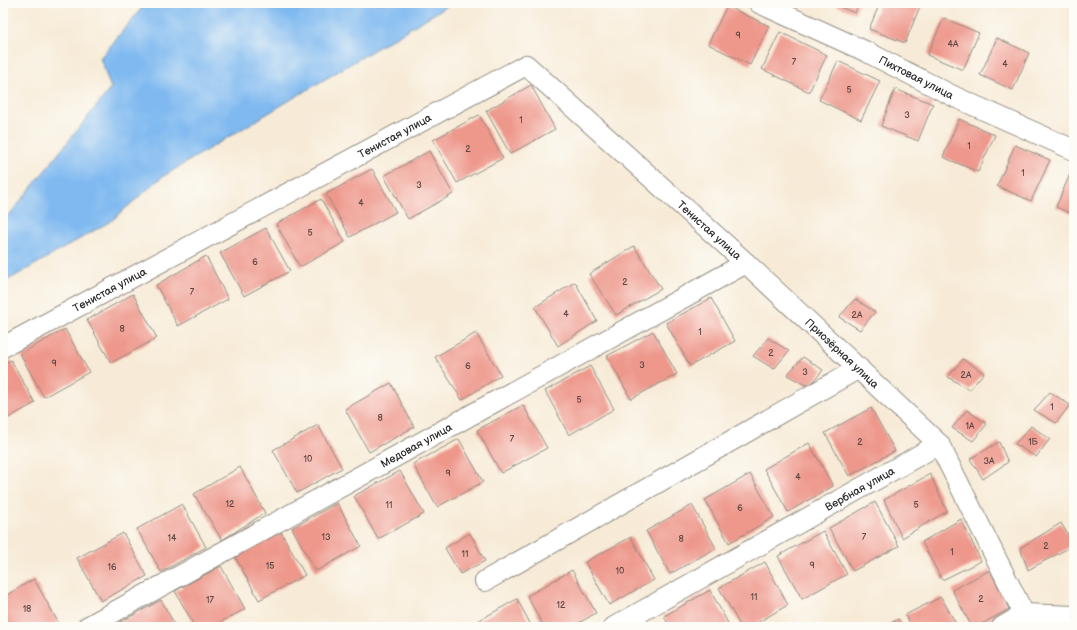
<svg xmlns="http://www.w3.org/2000/svg" width="1077" height="630" viewBox="0 0 1077 630" font-family="'Balsamiq Sans',sans-serif">
<rect width="100%" height="100%" fill="#fdfcf7"/>
<filter id="ink" filterUnits="userSpaceOnUse"><feTurbulence type="fractalNoise" baseFrequency=".025" numOctaves="2"/><feDisplacementMap in="SourceGraphic" scale="8" xChannelSelector="R" yChannelSelector="G"/><feConvolveMatrix kernelMatrix="1 2 1 2 8 2 1 2 1" color-interpolation-filters="sRGB"/></filter>
<filter id="wash" filterUnits="userSpaceOnUse"><feTurbulence type="fractalNoise" baseFrequency=".012" numOctaves="4" result="noise"/><feDisplacementMap in="SourceGraphic" scale="16" xChannelSelector="R" yChannelSelector="G"/><feGaussianBlur stdDeviation="0.9" result="paint"/><feColorMatrix in="noise" values="0 0 0 0 0 0 0 0 0 0 0 0 0 0 0 0 0 1.4 0 .05"/><feComposite in="paint" operator="in"/></filter>
<g filter="url(#wash)">
<rect width="100%" height="100%" fill="#f7ebd7"/>
<polygon fill="#7fb9f0" stroke="#55728e" points="146,3 452,3 162,177 111,221 3,283 3,219 10,214 111,88 100,58"/>
<g id="blocks">
<g fill="#ee978b">
<polygon points="830,3 859,3 855,13"/>
<polygon points="880,3 921,4 905,43 869,29"/>
<polygon points="727,6 769,26 750,65 708,44"/>
<polygon points="944,18 979,33 963,70 927,55"/>
<polygon points="780,32 827,55 809,92 762,69"/>
<polygon points="997,38 1029,53 1013,90 980,75"/>
<polygon points="838,61 880,81 861,120 819,100"/>
<polygon points="531,85 555,129 510,154 486,111"/>
<polygon points="895,89 933,104 918,141 881,126"/>
<polygon points="479,115 503,158 457,183 433,140"/>
<polygon points="959,119 995,135 978,172 943,157"/>
<polygon points="1015,145 1050,160 1031,201 997,186"/>
<polygon points="429,151 453,194 408,219 384,176"/>
<polygon points="372,169 396,212 350,237 326,194"/>
<polygon points="1070,174 1074,175 1074,215 1056,207"/>
<polygon points="321,199 345,242 300,267 276,224"/>
<polygon points="266,228 290,271 244,296 220,253"/>
<polygon points="634,246 661,289 616,315 589,274"/>
<polygon points="206,256 228,299 178,326 156,285"/>
<polygon points="575,282 597,321 558,346 535,307"/>
<polygon points="133,294 157,338 111,363 87,320"/>
<polygon points="711,298 735,341 690,366 666,323"/>
<polygon points="855,299 875,312 860,330 839,317"/>
<polygon points="65,329 89,372 44,397 20,354"/>
<polygon points="653,331 677,374 631,399 607,356"/>
<polygon points="476,333 501,375 462,400 435,357"/>
<polygon points="768,338 789,351 774,369 753,356"/>
<polygon points="803,357 823,370 809,387 787,375"/>
<polygon points="963,359 984,373 969,390 948,377"/>
<polygon points="11,360 35,403 3,421 3,364"/>
<polygon points="590,366 614,409 569,435 545,391"/>
<polygon points="391,383 414,427 369,452 345,409"/>
<polygon points="1050,392 1070,405 1056,423 1034,410"/>
<polygon points="523,405 547,448 501,473 477,430"/>
<polygon points="871,408 895,451 849,476 825,433"/>
<polygon points="967,410 987,424 973,441 952,428"/>
<polygon points="318,425 342,468 297,493 273,450"/>
<polygon points="1031,426 1050,439 1036,457 1015,444"/>
<polygon points="459,439 483,482 437,507 413,464"/>
<polygon points="999,442 1008,462 983,479 970,459"/>
<polygon points="809,443 833,486 788,512 764,469"/>
<polygon points="240,467 265,513 222,540 194,494"/>
<polygon points="400,471 424,514 378,539 354,496"/>
<polygon points="750,474 774,517 729,543 705,500"/>
<polygon points="930,474 947,511 902,538 884,500"/>
<polygon points="875,502 899,546 853,571 829,528"/>
<polygon points="337,503 361,546 316,571 292,528"/>
<polygon points="182,504 206,547 161,572 137,529"/>
<polygon points="692,505 716,548 670,574 646,531"/>
<polygon points="961,519 981,561 942,580 922,542"/>
<polygon points="1061,523 1074,545 1028,570 1020,548"/>
<polygon points="823,531 847,574 802,599 778,556"/>
<polygon points="281,532 305,575 259,600 235,557"/>
<polygon points="123,533 147,576 101,601 77,558"/>
<polygon points="470,533 485,561 460,574 445,548"/>
<polygon points="631,537 654,580 609,605 585,562"/>
<polygon points="765,562 788,605 750,627 741,627 719,588"/>
<polygon points="221,566 245,609 212,627 195,627 175,591"/>
<polygon points="572,570 596,613 572,627 544,627 527,596"/>
<polygon points="990,570 1009,609 976,627 972,627 952,590"/>
<polygon points="34,579 58,622 49,627 3,627 3,597"/>
<polygon points="710,590 730,627 670,627 664,616"/>
<polygon points="941,597 958,627 912,627 905,615"/>
<polygon points="517,599 532,627 473,627 471,625"/>
<polygon points="161,600 176,627 116,627 115,625"/>
<polygon points="898,619 903,627 884,627"/>
</g>
</g>
</g>
<g filter="url(#ink)">
<use href="#blocks" fill-opacity="0" stroke="#918b81" stroke-width="1"/>
<g fill="none" stroke-linecap="round" stroke-linejoin="round">
<defs>
<g id="minor">
<path id="s1" d="M759,3L867,52L955,97L1074,150"/>
<path id="s2" d="M3,347L526,65L746,263L939,444"/>
<polyline points="485,581 859,368"/>
<path id="s3" d="M87,627L746,263"/>
<path id="s4" d="M614,627L939,444L1024,614"/>
<polyline points="1002,627 1024,614 1074,616"/>
</g>
</defs>
<use href="#minor" stroke="#918b81" stroke-width="22"/>
<use href="#minor" stroke="#fff" stroke-width="20"/>
</g>
</g>
<g text-anchor="middle" dominant-baseline="central" stroke-width="3" stroke-linejoin="round" paint-order="stroke">
<g font-size="9" fill="#5c4643">
<text x="738" y="35">9</text>
<text x="953" y="44">4А</text>
<text x="794" y="62">7</text>
<text x="1005" y="64">4</text>
<text x="849" y="90">5</text>
<text x="907" y="115">3</text>
<text x="521" y="120">1</text>
<text x="969" y="146">1</text>
<text x="468" y="149">2</text>
<text x="1023" y="173">1</text>
<text x="419" y="185">3</text>
<text x="361" y="203">4</text>
<text x="310" y="233">5</text>
<text x="255" y="262">6</text>
<text x="625" y="282">2</text>
<text x="192" y="292">7</text>
<text x="566" y="314">4</text>
<text x="857" y="315">2А</text>
<text x="122" y="329">8</text>
<text x="700" y="332">1</text>
<text x="771" y="353">2</text>
<text x="54" y="363">9</text>
<text x="642" y="365">3</text>
<text x="468" y="366">6</text>
<text x="805" y="372">3</text>
<text x="966" y="375">2А</text>
<text x="579" y="400">5</text>
<text x="1052" y="407">1</text>
<text x="380" y="418">8</text>
<text x="970" y="426">1А</text>
<text x="512" y="439">7</text>
<text x="860" y="442">2</text>
<text x="1033" y="442">1Б</text>
<text x="308" y="459">10</text>
<text x="989" y="461">3А</text>
<text x="448" y="473">9</text>
<text x="798" y="477">4</text>
<text x="230" y="504">12</text>
<text x="389" y="505">11</text>
<text x="916" y="505">5</text>
<text x="740" y="508">6</text>
<text x="326" y="537">13</text>
<text x="864" y="537">7</text>
<text x="172" y="538">14</text>
<text x="681" y="539">8</text>
<text x="1046" y="546">2</text>
<text x="952" y="552">1</text>
<text x="465" y="554">11</text>
<text x="812" y="565">9</text>
<text x="270" y="566">15</text>
<text x="112" y="567">16</text>
<text x="620" y="571">10</text>
<text x="754" y="597">11</text>
<text x="981" y="599">2</text>
<text x="210" y="600">17</text>
<text x="561" y="605">12</text>
<text x="27" y="609">18</text>
</g>
<g font-size="11" fill="#2b2b2b" stroke="#fdfcf7">
<text stroke="none"><textPath href="#s1" startOffset="174">Пихтовая улица</textPath></text>
<text stroke="none"><textPath href="#s2" startOffset="445">Тенистая улица</textPath></text>
<text stroke="none"><textPath href="#s2" startOffset="841">Тенистая улица</textPath></text>
<text stroke="none"><textPath href="#s2" startOffset="121">Тенистая улица</textPath></text>
<text stroke="none"><textPath href="#s2" startOffset="1022">Приозёрная улица</textPath></text>
<text stroke="none"><textPath href="#s3" startOffset="376">Медовая улица</textPath></text>
<text stroke="none"><textPath href="#s4" startOffset="282">Вербная улица</textPath></text>
</g>
</g>
<rect width="1077" height="630" fill="none" stroke="#fdfcf7" stroke-width="16"/>
</svg>
